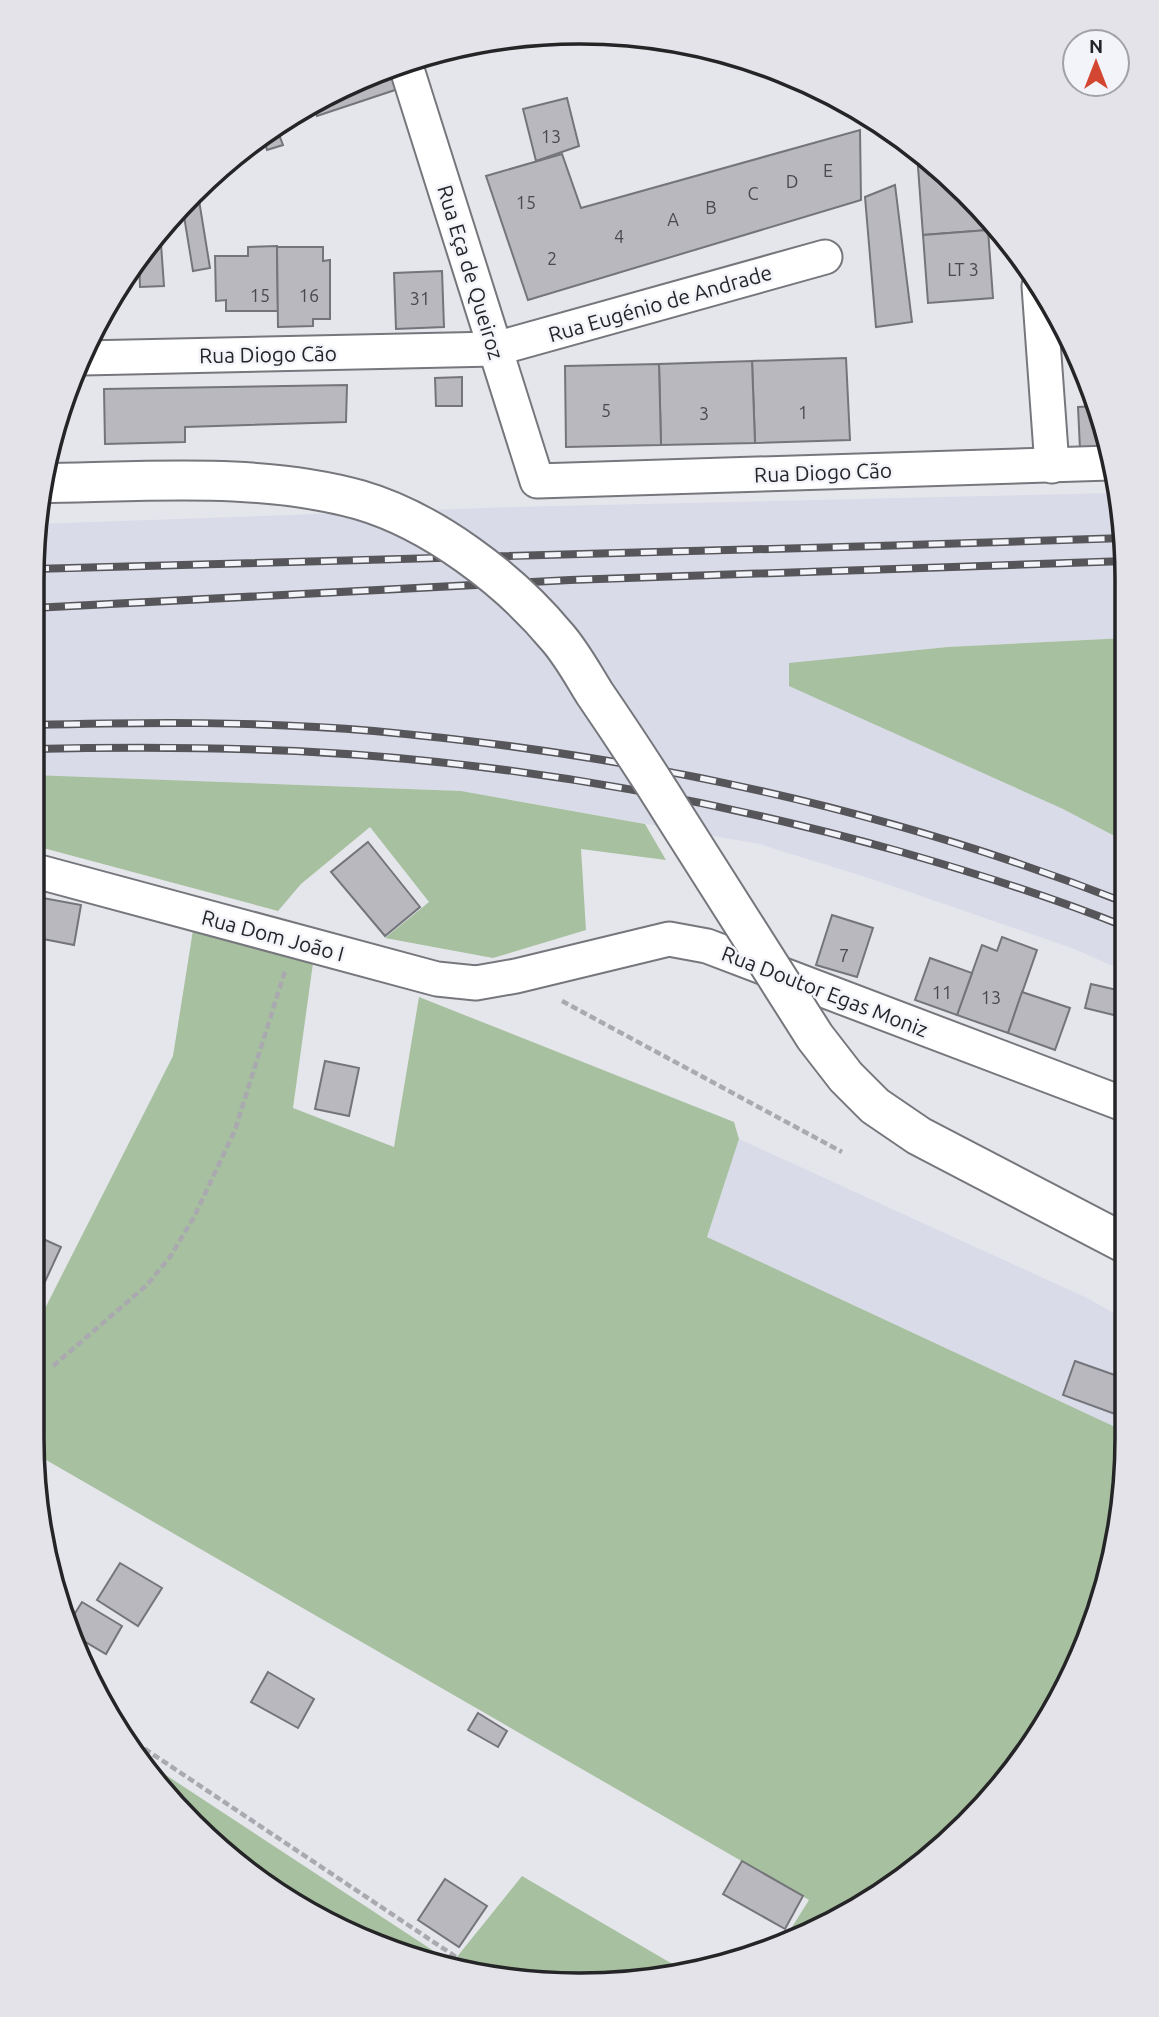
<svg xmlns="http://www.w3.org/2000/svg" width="1159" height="2017" viewBox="0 0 1159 2017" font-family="Ubuntu,sans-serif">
<rect width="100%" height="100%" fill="#e5e6ec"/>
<g fill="#d9dbe8">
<polygon points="1116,493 1126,543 1126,638 948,647 789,664 789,685 1063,809 1126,842 1126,972 1072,948 869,878 759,844 461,791 32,775 33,543 37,524 513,507"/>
<polygon points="739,1139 1087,1298 1126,1320 1126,1432 707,1237"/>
</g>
<g fill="#a7c09f">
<polygon points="1126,638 1126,842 1063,809 789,686 789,663 948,647"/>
<polygon points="32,775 461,791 645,824 666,860 581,849 586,930 493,958 385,938 429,902 370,827 301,884 278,911 32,845"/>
<polygon points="193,930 313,963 293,1108 394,1147 419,997 734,1122 739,1139 707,1237 1126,1432 1126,1474 1098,1614 1035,1742 941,1850 789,1944 780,1946 809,1900 34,1453 32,1437 32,1334 173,1056"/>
<polygon points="137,1756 452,1963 522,1876 681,1969 615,1984 437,1967 275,1893 145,1771"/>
</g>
<g fill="#b8b8be" stroke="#74757a" stroke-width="2">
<polygon points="397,65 404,87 317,116 313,104 369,73"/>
<polygon points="567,98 579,146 536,161 523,109"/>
<polygon points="275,124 283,145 267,150 262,134"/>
<polygon points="860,130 861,200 528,300 486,176 562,154 581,208"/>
<polygon points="935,166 967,192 987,219 988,230 923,235 918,167"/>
<polygon points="895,185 912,322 876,327 865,197"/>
<polygon points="197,188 210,268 193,271 182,204"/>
<polygon points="160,230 164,286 140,287 139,256"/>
<polygon points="988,230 993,298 928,303 923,235"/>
<polygon points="277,246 278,311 226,311 226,300 216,301 215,256 248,256 248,247"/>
<polygon points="277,247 323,247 323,261 330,260 330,319 313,319 313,326 278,327"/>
<polygon points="442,271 444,327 396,329 394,273"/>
<polygon points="846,358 850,440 755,443 752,361"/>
<polygon points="752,361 755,443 661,445 659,364"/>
<polygon points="659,364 661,445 566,447 565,366"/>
<polygon points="462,377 462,406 436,406 435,378"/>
<polygon points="347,385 346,422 185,427 185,442 105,444 104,389"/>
<polygon points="1099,406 1107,449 1080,449 1078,407"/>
<polygon points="60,407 60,443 53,443"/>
<polygon points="368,842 420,907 385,936 331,872"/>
<polygon points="32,896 81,905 74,945 43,939 36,975 32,975"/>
<polygon points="832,915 873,928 857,977 816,965"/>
<polygon points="1002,937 1037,950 1008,1033 957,1015 982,945 997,951"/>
<polygon points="930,958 972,973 957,1015 915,1000"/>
<polygon points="1091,984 1126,992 1126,1018 1085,1008"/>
<polygon points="1022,992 1070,1008 1055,1050 1008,1033"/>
<polygon points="1126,1049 1126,1079 1117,1076"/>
<polygon points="325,1061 359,1068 349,1116 315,1109"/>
<polygon points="32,1234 61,1247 43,1286 32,1281"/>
<polygon points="1075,1361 1126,1379 1126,1418 1063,1395"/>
<polygon points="120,1563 162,1588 138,1626 97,1600"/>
<polygon points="82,1602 122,1626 106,1654 72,1634 67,1626"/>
<polygon points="268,1672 314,1699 298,1728 251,1702"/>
<polygon points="478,1713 507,1731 498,1747 468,1730"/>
<polygon points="742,1861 803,1896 785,1929 723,1894"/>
<polygon points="445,1879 487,1906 459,1947 418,1920"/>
</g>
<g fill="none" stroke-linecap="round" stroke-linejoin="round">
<defs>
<g id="minor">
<polyline points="405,63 537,481 1110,463"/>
<polyline points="1039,286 1052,466"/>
<polyline points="83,358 495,349 825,257"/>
<polyline points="32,870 437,979 476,983 516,976 669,939 707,946 1126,1105"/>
</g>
</defs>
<use href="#minor" stroke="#76777d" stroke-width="37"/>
<g stroke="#a9a9af" stroke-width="4.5" stroke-dasharray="7 3.5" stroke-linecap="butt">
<polyline points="562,1001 842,1152"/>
<polyline points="53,1366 147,1285 170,1257 194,1217 235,1130 285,971"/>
<polyline points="127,1737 477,1971"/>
</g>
<use href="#minor" stroke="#fff" stroke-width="33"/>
<defs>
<g id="rail">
<polyline points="33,569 877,546 1125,538"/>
<polyline points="33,608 570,580 1126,561"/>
<path d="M32,725C146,722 261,721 374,731C631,754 886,808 1126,903"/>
<path d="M32,749C120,747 208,747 296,751C500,761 701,796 898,851C975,873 1052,897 1126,927"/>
</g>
</defs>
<use href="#rail" stroke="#56565a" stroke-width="8"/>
<use href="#rail" stroke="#f3f4fa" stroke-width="5" stroke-dasharray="16" stroke-linecap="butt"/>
<defs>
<path id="secondary-bridge" d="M45,483C148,482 260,472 360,500C432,521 509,579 557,637C572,654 583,675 595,694C623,735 650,776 676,818C722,891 768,964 815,1037L846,1077L875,1106L919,1136L1126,1244"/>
</defs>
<use href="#secondary-bridge" stroke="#76777d" stroke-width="42" stroke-linecap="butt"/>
<use href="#secondary-bridge" stroke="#fff" stroke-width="38"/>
</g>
<g text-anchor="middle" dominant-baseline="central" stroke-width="5" stroke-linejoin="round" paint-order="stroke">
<g font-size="18" fill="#4a4a4e">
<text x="551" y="136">13</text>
<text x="828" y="170">E</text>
<text x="792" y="181">D</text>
<text x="753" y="193">C</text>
<text x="526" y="202">15</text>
<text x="711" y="207">B</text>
<text x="673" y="219">A</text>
<text x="619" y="236">4</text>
<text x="552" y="258">2</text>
<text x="963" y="269">LT 3</text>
<text x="260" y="295">15</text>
<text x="309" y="295">16</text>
<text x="420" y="298">31</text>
<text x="606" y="410">5</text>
<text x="803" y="412">1</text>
<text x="704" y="413">3</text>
<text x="844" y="955">7</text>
<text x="942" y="992">11</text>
<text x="991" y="997">13</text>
</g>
<g font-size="21" fill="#252528" stroke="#f3f4fa">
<text transform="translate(471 272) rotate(73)">Rua Eça de Queiroz</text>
<text transform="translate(660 303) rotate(-16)">Rua Eugénio de Andrade</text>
<text transform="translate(268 354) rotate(-1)">Rua Diogo Cão</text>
<text transform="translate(823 472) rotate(-2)">Rua Diogo Cão</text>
<text transform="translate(273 935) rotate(15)">Rua Dom João I</text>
<text transform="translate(825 991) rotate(21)">Rua Doutor Egas Moniz</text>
</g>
</g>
<path d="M0 0H1159V2017H0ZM579 44H580A535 535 0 0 1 1115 579V1438A535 535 0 0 1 580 1973H579A535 535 0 0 1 44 1438V579A535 535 0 0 1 579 44Z" fill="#e3e3e9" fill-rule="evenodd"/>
<path fill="none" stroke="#252528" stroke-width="3.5" d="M579 44H580A535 535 0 0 1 1115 579V1438A535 535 0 0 1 580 1973H579A535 535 0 0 1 44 1438V579A535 535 0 0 1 579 44Z"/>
<g transform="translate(1096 63)"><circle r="33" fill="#f3f4fa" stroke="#a1a1a6" stroke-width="2"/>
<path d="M0-5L12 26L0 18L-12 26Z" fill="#d24632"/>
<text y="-10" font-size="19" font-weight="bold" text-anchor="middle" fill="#252528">N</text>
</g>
</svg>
